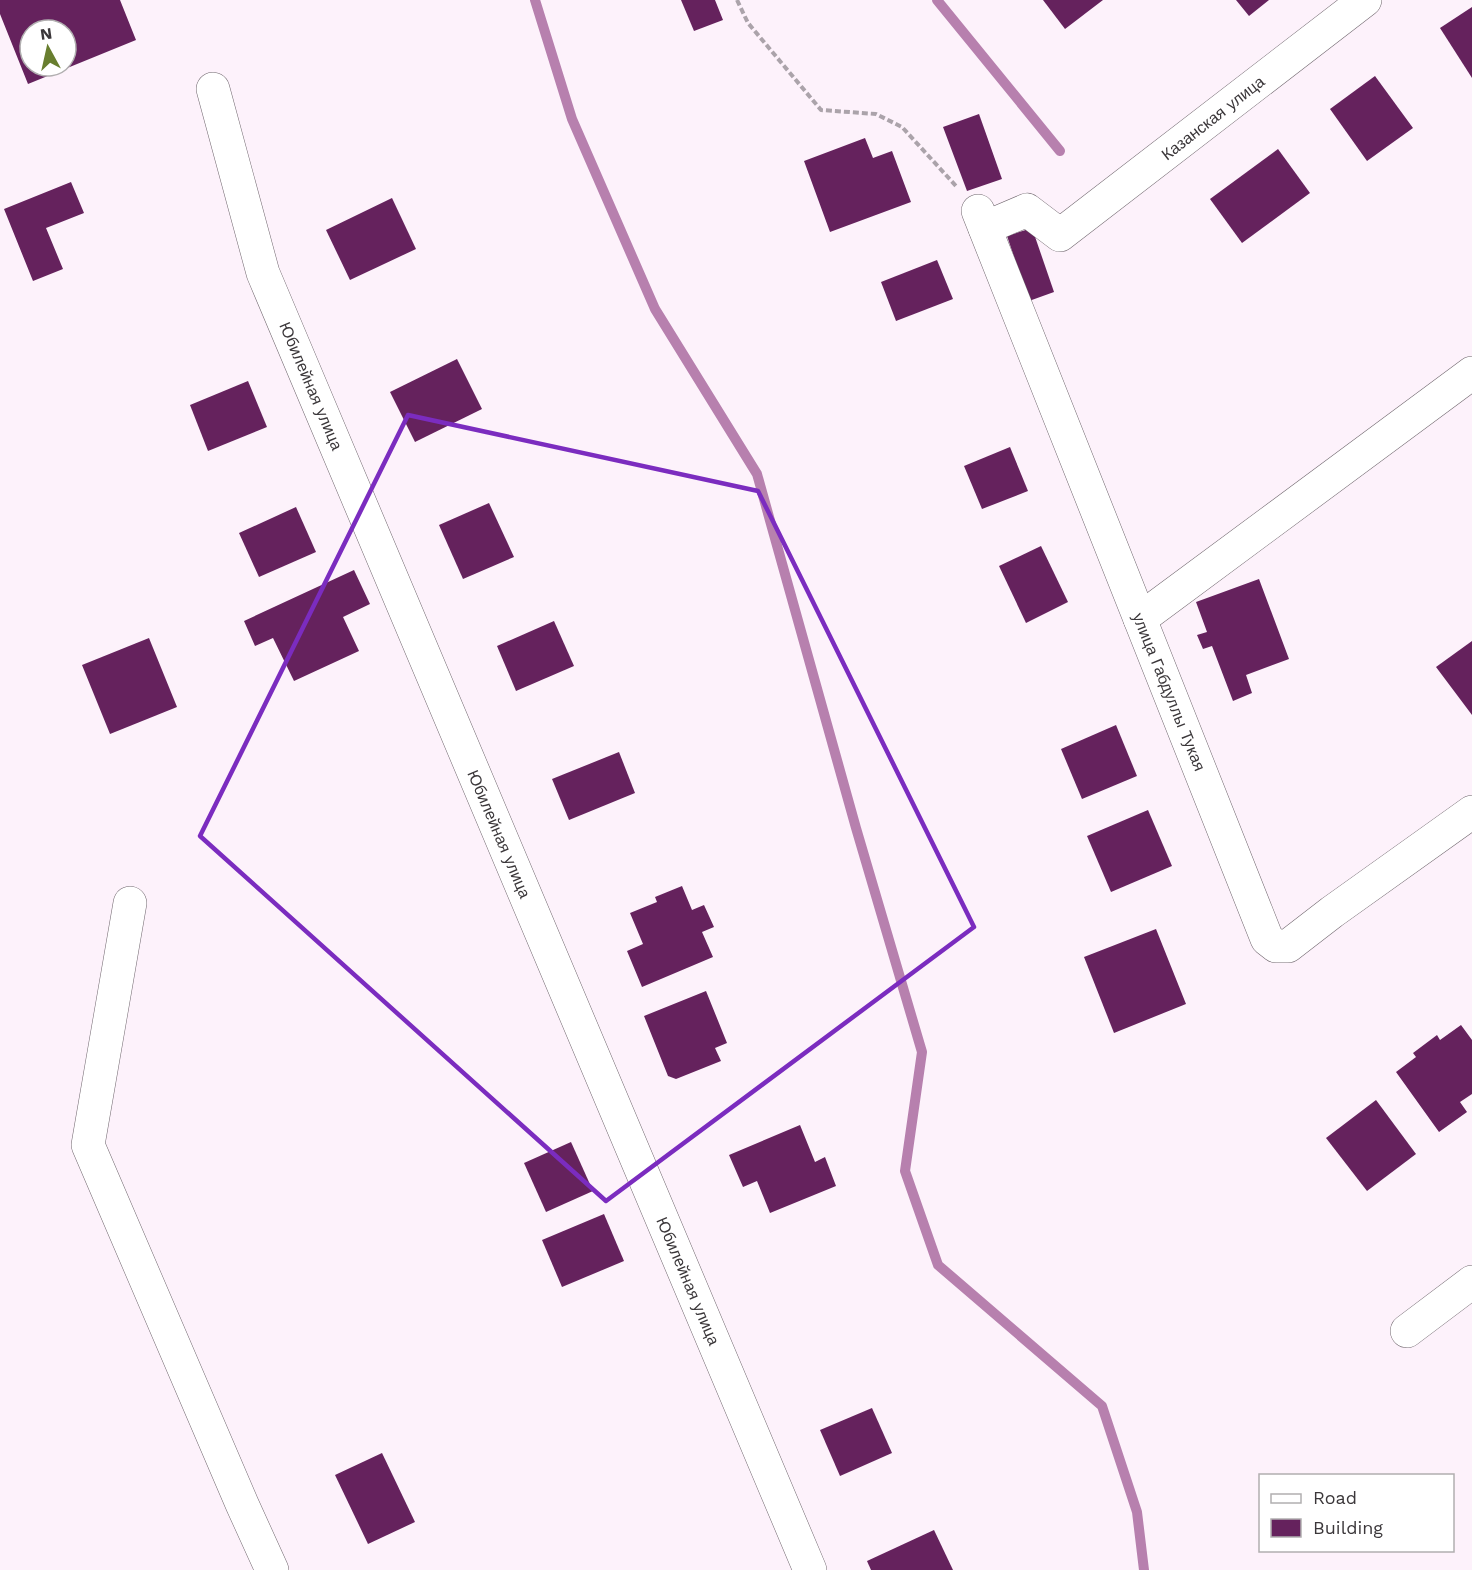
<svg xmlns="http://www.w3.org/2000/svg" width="1472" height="1570" viewBox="0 0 1472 1570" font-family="'Work Sans',sans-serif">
<rect width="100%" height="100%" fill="#fdf2fb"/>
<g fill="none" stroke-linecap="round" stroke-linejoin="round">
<g stroke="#b780ae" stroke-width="10">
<polyline points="535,0 572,119 655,309 757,474 856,828 922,1052 905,1171 938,1265 1102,1406 1137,1512 1144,1570"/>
<polyline points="937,0 1060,151"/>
</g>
</g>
<g fill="#65225d" fill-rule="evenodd">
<path d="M0,0H120L136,40L28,84L0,14ZM30,30H66V66H30Z"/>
<polygon points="681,0 715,0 723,20 694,31"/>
<polygon points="1043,0 1103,0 1065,29"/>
<polygon points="1236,0 1269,0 1249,16"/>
<polygon points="1472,7 1472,78 1440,28"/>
<polygon points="1375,76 1413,128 1367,161 1330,109"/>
<polygon points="979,114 1002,179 967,191 943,127"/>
<polygon points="865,138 873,158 892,151 911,202 830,232 804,161"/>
<polygon points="1278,149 1310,193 1242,243 1210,199"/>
<polygon points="71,182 84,213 46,228 63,269 33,281 4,209"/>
<polygon points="392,198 416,249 350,280 326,230"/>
<polygon points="1032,228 1054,292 1029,301 1007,236"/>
<polygon points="937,260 953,299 896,321 881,282"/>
<polygon points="457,359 482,409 415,442 390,392"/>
<polygon points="248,381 267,427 208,451 190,405"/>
<polygon points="1010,447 1028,491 982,509 964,466"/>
<polygon points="489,503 514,557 463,579 439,525"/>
<polygon points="296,507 316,552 259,577 239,533"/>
<polygon points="1041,546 1068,602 1026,623 999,566"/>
<polygon points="354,570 370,604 343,617 359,651 294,681 273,638 255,646 244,621"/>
<polygon points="1259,579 1289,659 1246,675 1252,693 1233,701 1212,646 1203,649 1197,635 1207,632 1196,602"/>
<polygon points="554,621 574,666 516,691 497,646"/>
<polygon points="149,638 177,707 110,734 82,665"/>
<polygon points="1472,641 1472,715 1436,667"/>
<polygon points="1116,725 1137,776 1082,799 1061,749"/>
<polygon points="619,752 635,793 569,820 552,779"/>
<polygon points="1148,810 1172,866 1111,892 1087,836"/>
<polygon points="682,886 692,910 704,905 714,927 702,932 713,957 642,987 627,951 643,944 630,913 657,902 655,897"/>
<polygon points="1156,929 1186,1004 1114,1033 1084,957"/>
<polygon points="706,991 727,1043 715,1048 721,1061 676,1079 668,1076 644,1016"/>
<polygon points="1461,1025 1472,1040 1472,1094 1460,1102 1467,1112 1439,1132 1396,1072 1416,1057 1413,1053 1437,1035 1440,1040"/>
<polygon points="1376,1100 1416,1154 1367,1191 1326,1138"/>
<polygon points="800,1125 815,1162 825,1157 836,1186 770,1213 757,1181 743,1187 729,1155"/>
<polygon points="571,1142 593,1191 546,1212 524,1163"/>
<polygon points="604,1214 624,1261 562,1287 542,1240"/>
<polygon points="872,1408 892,1453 840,1476 820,1430"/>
<polygon points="382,1453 415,1522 368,1544 335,1475"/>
<polygon points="934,1530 953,1570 871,1570 867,1561"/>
</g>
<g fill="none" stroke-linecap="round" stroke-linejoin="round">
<defs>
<g id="minor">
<polyline points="213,89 263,273 810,1570"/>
<polyline points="978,211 1267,939 1276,946 1288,946 1332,912 1472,812"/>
<polyline points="985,228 1027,210 1060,235 1365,0"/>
<polyline points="1140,619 1472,373"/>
<polyline points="130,903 88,1145 242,1504 272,1570"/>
<polyline points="1407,1331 1472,1282"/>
</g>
</defs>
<use href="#minor" stroke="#726970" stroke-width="34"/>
<polyline stroke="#aba3aa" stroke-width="4" stroke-dasharray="6 3" stroke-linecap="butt" points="737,0 748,23 821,110 876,114 902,127 956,186"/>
<use href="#minor" stroke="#fff" stroke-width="33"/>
</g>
<path fill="none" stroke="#7b2cbf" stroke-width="4.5" stroke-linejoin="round" d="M408,415L758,491L974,927L606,1201L200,836Z"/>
<g text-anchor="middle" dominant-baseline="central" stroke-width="6" stroke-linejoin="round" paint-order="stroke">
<g font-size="16" fill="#3b373a" stroke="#fff">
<text transform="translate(1213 118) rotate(-38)">Казанская улица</text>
<text transform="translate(311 386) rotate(67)">Юбилейная улица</text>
<text transform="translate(1169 692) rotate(68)">улица Габдуллы Тукая</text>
<text transform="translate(499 834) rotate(67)">Юбилейная улица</text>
<text transform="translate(688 1281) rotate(67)">Юбилейная улица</text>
</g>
</g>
<rect x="1259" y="1474" width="195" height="78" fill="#ffffff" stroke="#b1afb0" stroke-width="1.5"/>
<rect x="1271" y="1494" width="30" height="9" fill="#ffffff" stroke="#b1afb0" stroke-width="1.5"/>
<text x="1313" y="1504" font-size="18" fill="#3b373a">Road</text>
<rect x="1271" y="1519" width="30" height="18" fill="#65225d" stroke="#b1afb0" stroke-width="1.5"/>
<text x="1313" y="1534" font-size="18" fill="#3b373a">Building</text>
<g transform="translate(48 48) rotate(352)"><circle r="28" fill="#ffffff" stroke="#b1afb0" stroke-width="1.5"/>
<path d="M0-4.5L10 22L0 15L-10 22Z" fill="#687e2f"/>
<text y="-9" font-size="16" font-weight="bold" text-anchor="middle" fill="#3b373a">N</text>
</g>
</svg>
